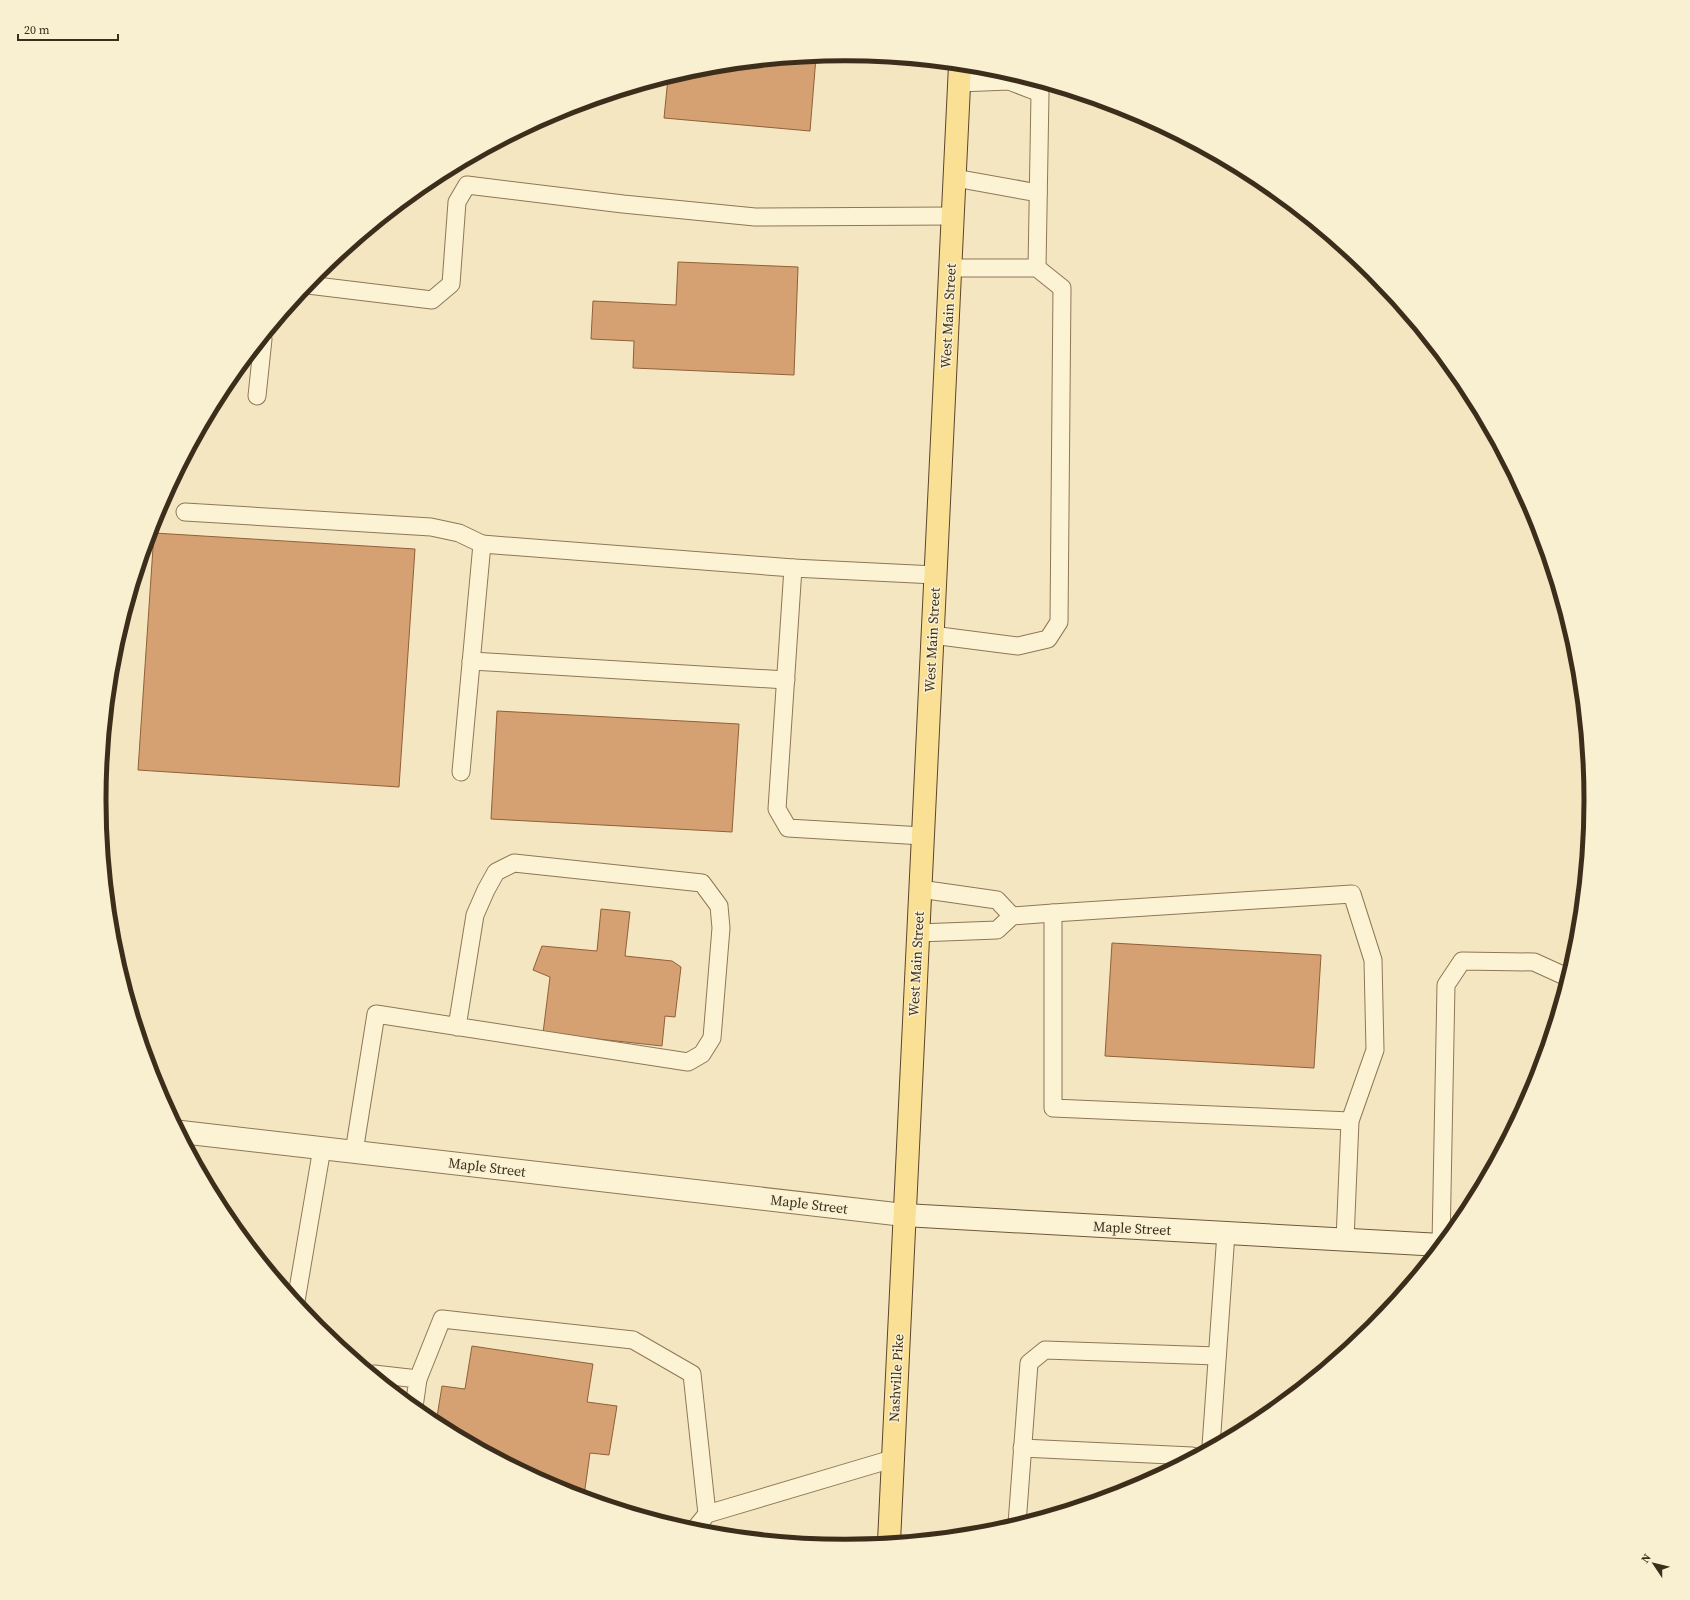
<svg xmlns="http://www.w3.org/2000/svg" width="1690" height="1600" viewBox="0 0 1690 1600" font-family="'Source Serif 4',serif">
<rect width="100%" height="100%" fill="#f3e6c1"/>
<g fill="#d5a173" stroke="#906039">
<polygon points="816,57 810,131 664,118 668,78 700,68"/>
<polygon points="678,262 798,267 794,375 633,368 634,341 591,339 593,301 676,305"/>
<polygon points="154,533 415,549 399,787 138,770"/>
<polygon points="497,711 739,724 732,832 491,819"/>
<polygon points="601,909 630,912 625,956 672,961 681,967 675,1017 665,1016 662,1046 543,1033 550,977 533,970 542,946 597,951"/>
<polygon points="1112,943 1321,955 1314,1068 1105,1056"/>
<polygon points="472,1346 593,1364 587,1402 617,1406 609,1455 590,1453 584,1496 559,1489 436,1423 442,1386 465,1389"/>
</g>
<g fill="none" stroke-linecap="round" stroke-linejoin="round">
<defs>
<g id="lane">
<polyline points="959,83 1009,81 1040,93 1037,268"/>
<polyline points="955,178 1038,193"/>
<polyline points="308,285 432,300 451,284 457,202 467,185 623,204 755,217 953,216"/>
<polyline points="257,396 263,339"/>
<polyline points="185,512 431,527 459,533 482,544"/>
<polyline points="932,635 1018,646 1048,639 1059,622 1062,288 1037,268 950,268"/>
<polyline points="471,661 786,680"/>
<polyline points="461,772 482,544 793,568"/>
<polyline points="923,836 788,828 777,809 793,568 935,575"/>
<polyline points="920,889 997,900 1012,916"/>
<polyline points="1053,913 1352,894 1373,960 1375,1050 1350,1121 1345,1240"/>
<polyline points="918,933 997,930 1012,916 1053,913 1053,1108 1350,1121"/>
<polyline points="354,1152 376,1014 688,1062 702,1054 712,1038 721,928 719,906 702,883 514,863 496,872 486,890 475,915 457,1027"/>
<polyline points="1441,1244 1446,985 1462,961 1534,962 1567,977"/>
<polyline points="296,1301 322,1148"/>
<polyline points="374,1374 418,1379 414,1407"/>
<polyline points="418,1379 442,1319 633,1340 692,1374 707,1514"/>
<polyline points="1211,1446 1226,1233"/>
<polyline points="1022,1448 1192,1456"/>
<polyline points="1017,1524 1029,1363 1045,1350 1217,1356"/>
<polyline points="694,1530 707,1514 892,1459"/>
</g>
<polyline id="street" points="181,1132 904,1215"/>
<polyline id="secondary" points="904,1215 1441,1245"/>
<polyline id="primary" points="889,1542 960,65"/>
</defs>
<use href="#lane" stroke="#8e7756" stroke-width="19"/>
<use href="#street" stroke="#8e7756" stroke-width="24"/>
<use href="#secondary" stroke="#705839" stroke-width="24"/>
<use href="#primary" stroke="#5c442b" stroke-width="24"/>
<use href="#lane" stroke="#fcf3d5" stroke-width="17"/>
<use href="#street" stroke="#fcf3d5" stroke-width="22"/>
<use href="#secondary" stroke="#fcf3d5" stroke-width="22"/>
<use href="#primary" stroke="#fae095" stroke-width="22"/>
</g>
<g text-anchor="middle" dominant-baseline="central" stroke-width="3" stroke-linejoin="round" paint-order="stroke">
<g font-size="14" fill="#3d2e1c" stroke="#f9f0d2">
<text transform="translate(948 316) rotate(-87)">West Main Street</text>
<text transform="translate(932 640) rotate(-87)">West Main Street</text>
<text transform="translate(916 964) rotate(-87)">West Main Street</text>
<text transform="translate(487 1167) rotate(7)">Maple Street</text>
<text transform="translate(809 1204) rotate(7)">Maple Street</text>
<text transform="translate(1132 1228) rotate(3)">Maple Street</text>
<text transform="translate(896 1378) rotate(-87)">Nashville Pike</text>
</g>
</g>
<path d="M0 0H1690V1600H0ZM106 800a739 739 0 1 1 1478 0a739 739 0 1 1-1478 0Z" fill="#f9f0d2" fill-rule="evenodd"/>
<path fill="none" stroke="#3d2e1c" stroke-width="5" d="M106 800a739 739 0 1 1 1478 0a739 739 0 1 1-1478 0Z"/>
<g transform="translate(1654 1564) rotate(305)" stroke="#f9f0d2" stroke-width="3" paint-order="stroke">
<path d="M0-3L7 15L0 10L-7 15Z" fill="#3d2e1c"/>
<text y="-6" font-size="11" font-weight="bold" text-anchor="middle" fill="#3d2e1c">N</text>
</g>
<path d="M18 34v6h100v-6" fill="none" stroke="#3d2e1c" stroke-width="2"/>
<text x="24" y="34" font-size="12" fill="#3d2e1c" stroke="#f9f0d2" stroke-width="3" paint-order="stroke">20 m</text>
</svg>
